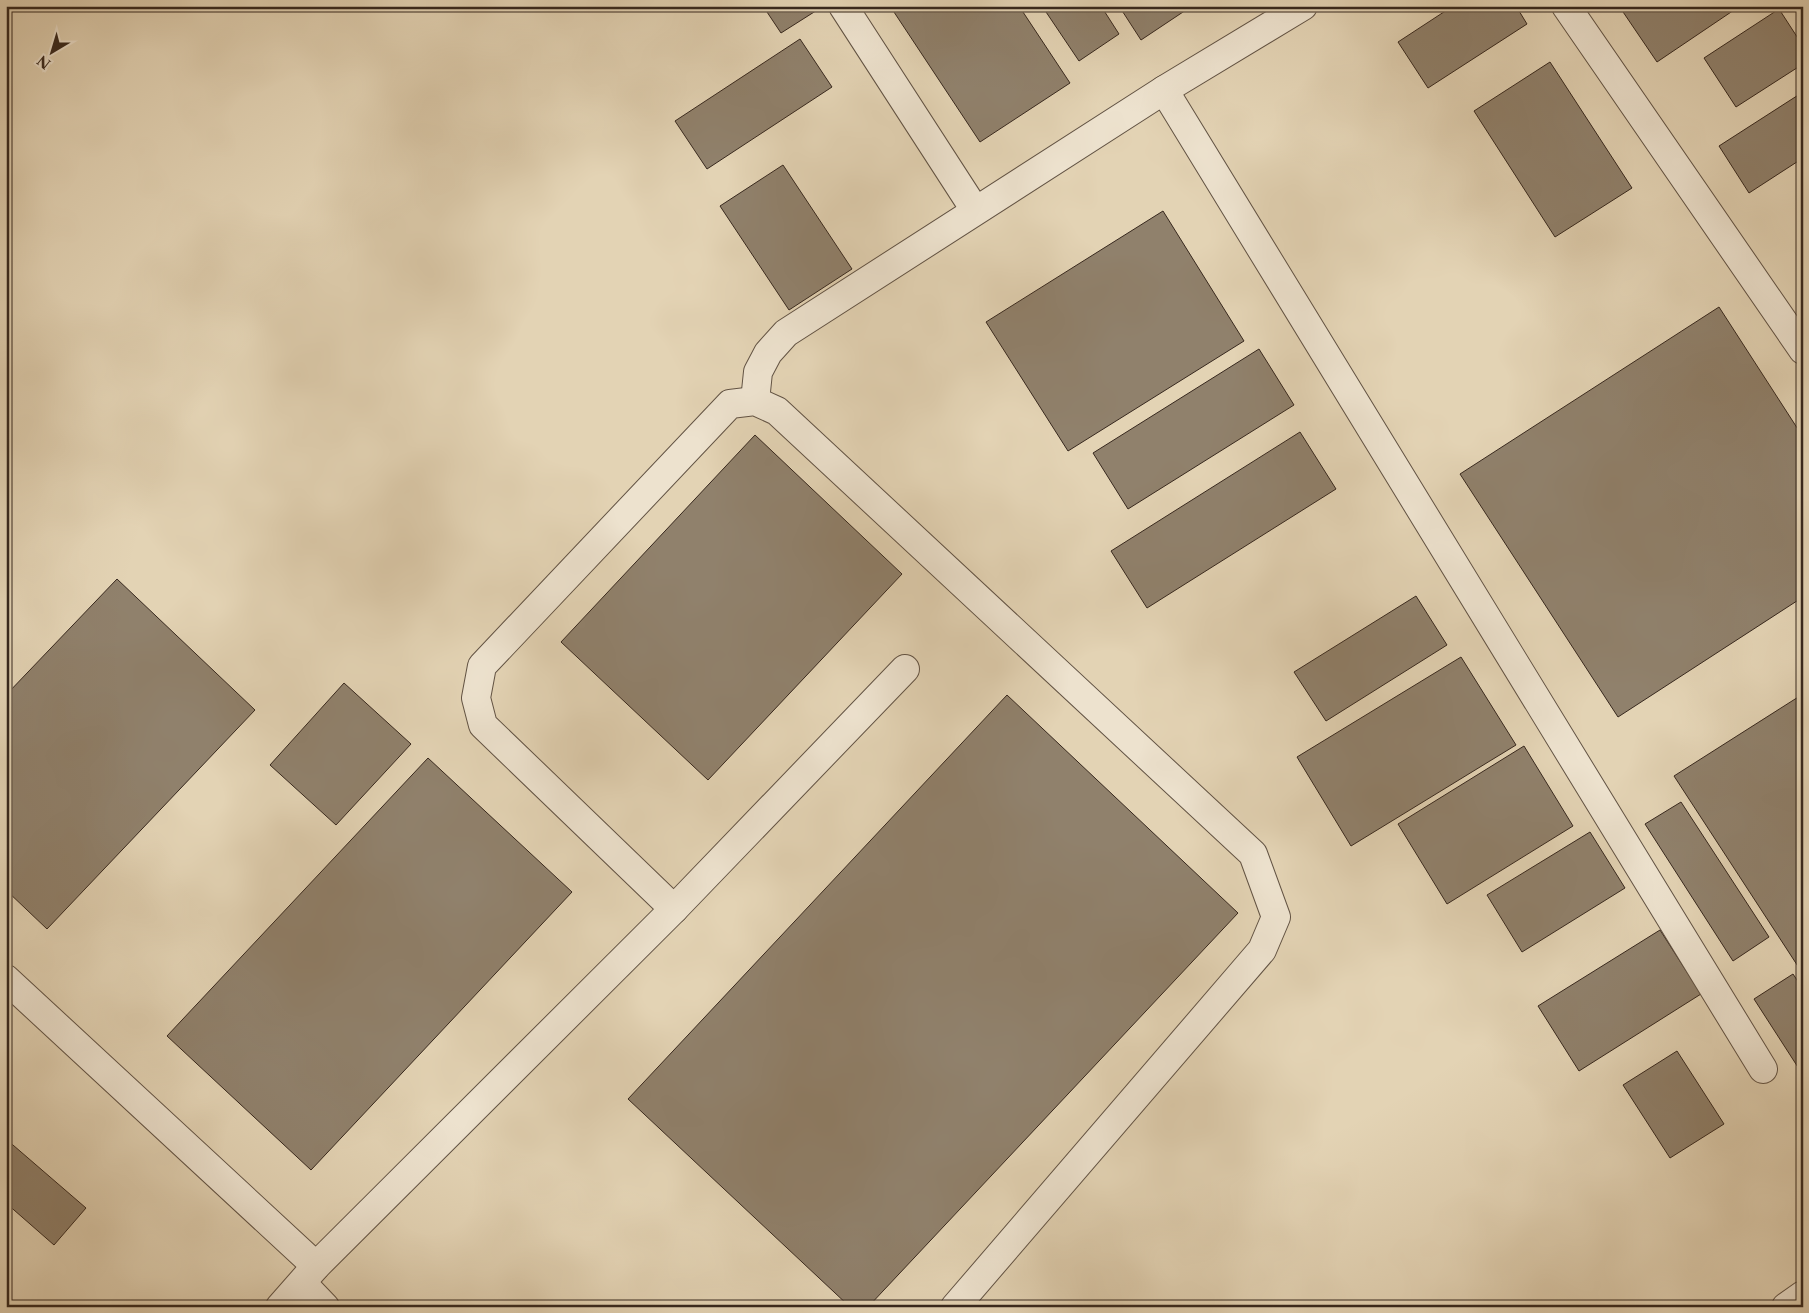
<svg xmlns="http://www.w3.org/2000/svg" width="1809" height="1313" viewBox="0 0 1809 1313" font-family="'Libre Caslon Text',serif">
<rect width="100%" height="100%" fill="#e3d3b4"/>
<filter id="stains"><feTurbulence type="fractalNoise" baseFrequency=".004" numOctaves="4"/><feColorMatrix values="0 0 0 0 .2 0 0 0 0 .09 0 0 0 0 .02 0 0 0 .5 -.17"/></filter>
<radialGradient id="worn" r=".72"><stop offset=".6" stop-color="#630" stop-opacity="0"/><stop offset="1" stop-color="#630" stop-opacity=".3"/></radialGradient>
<g fill="#90816c" stroke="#37281e">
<polygon points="763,6 821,6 822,7 781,33"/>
<polygon points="890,6 1019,6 1070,83 980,142"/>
<polygon points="1042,6 1101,6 1119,34 1079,61"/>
<polygon points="1119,6 1192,6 1141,40"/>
<polygon points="1453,6 1516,6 1527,24 1428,88 1398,42"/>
<polygon points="1619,6 1740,6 1657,62"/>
<polygon points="1779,9 1803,46 1803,64 1736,107 1704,58"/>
<polygon points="800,39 832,87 707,169 675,121"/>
<polygon points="1550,62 1632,188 1555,237 1474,111"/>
<polygon points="1803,92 1803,158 1749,193 1719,146"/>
<polygon points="783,165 852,269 789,310 720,206"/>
<polygon points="1163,211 1244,341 1068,451 986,322"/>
<polygon points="1719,307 1803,437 1803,597 1618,717 1460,474"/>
<polygon points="1259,349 1294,405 1128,509 1093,453"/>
<polygon points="1300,432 1336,489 1147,608 1111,551"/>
<polygon points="755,435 902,574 708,780 561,642"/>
<polygon points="117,579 255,710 47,929 6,890 6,695"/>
<polygon points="1416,596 1447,645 1326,721 1294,672"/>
<polygon points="1461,657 1516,745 1351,846 1297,757"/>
<polygon points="344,683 411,744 336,825 270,765"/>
<polygon points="1803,694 1803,974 1674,776"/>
<polygon points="1007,695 1238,913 868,1307 850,1307 628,1099"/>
<polygon points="1524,746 1573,826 1447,904 1398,824"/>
<polygon points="428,758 572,892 311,1170 167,1036"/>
<polygon points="1681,802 1769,937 1733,961 1645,824"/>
<polygon points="1590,832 1625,888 1522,952 1487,895"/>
<polygon points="1660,930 1701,994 1579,1071 1538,1006"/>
<polygon points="1793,974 1803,989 1803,1075 1754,999"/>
<polygon points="1677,1051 1724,1124 1670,1158 1623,1085"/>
<polygon points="6,1139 86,1208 54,1245 6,1203"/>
</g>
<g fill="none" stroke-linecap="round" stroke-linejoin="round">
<defs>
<g id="minor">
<polyline points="843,6 975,210"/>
<polyline points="1303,6 1164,90 1763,1069"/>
<polyline points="1566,6 1803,350"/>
<polyline points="755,401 758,372 768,353 786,333 1164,90"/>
<polyline points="674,909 483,725 476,698 482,666 730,404 755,401 777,411 1253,854 1276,917 1262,950 955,1307"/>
<polyline points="6,979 316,1266"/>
<polyline points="302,1283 325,1307"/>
<polyline points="280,1307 316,1266 674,909 905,669"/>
<polyline points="1786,1307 1803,1295"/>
</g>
</defs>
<use href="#minor" stroke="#625344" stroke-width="30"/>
<use href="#minor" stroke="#ede2ce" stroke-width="28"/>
</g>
<rect width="1809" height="1313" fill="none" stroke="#e3d3b4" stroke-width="25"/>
<rect x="8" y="8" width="1794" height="1298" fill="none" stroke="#37281e" stroke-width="2.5"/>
<rect x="12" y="12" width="1784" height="1288" fill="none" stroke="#37281e"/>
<g transform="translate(52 52) rotate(218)" stroke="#ede2ce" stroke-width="4" paint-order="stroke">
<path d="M0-4L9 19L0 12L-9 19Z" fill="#37281e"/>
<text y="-8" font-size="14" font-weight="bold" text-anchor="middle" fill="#37281e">N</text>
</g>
<rect width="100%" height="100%" filter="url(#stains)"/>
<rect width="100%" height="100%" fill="url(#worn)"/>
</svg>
